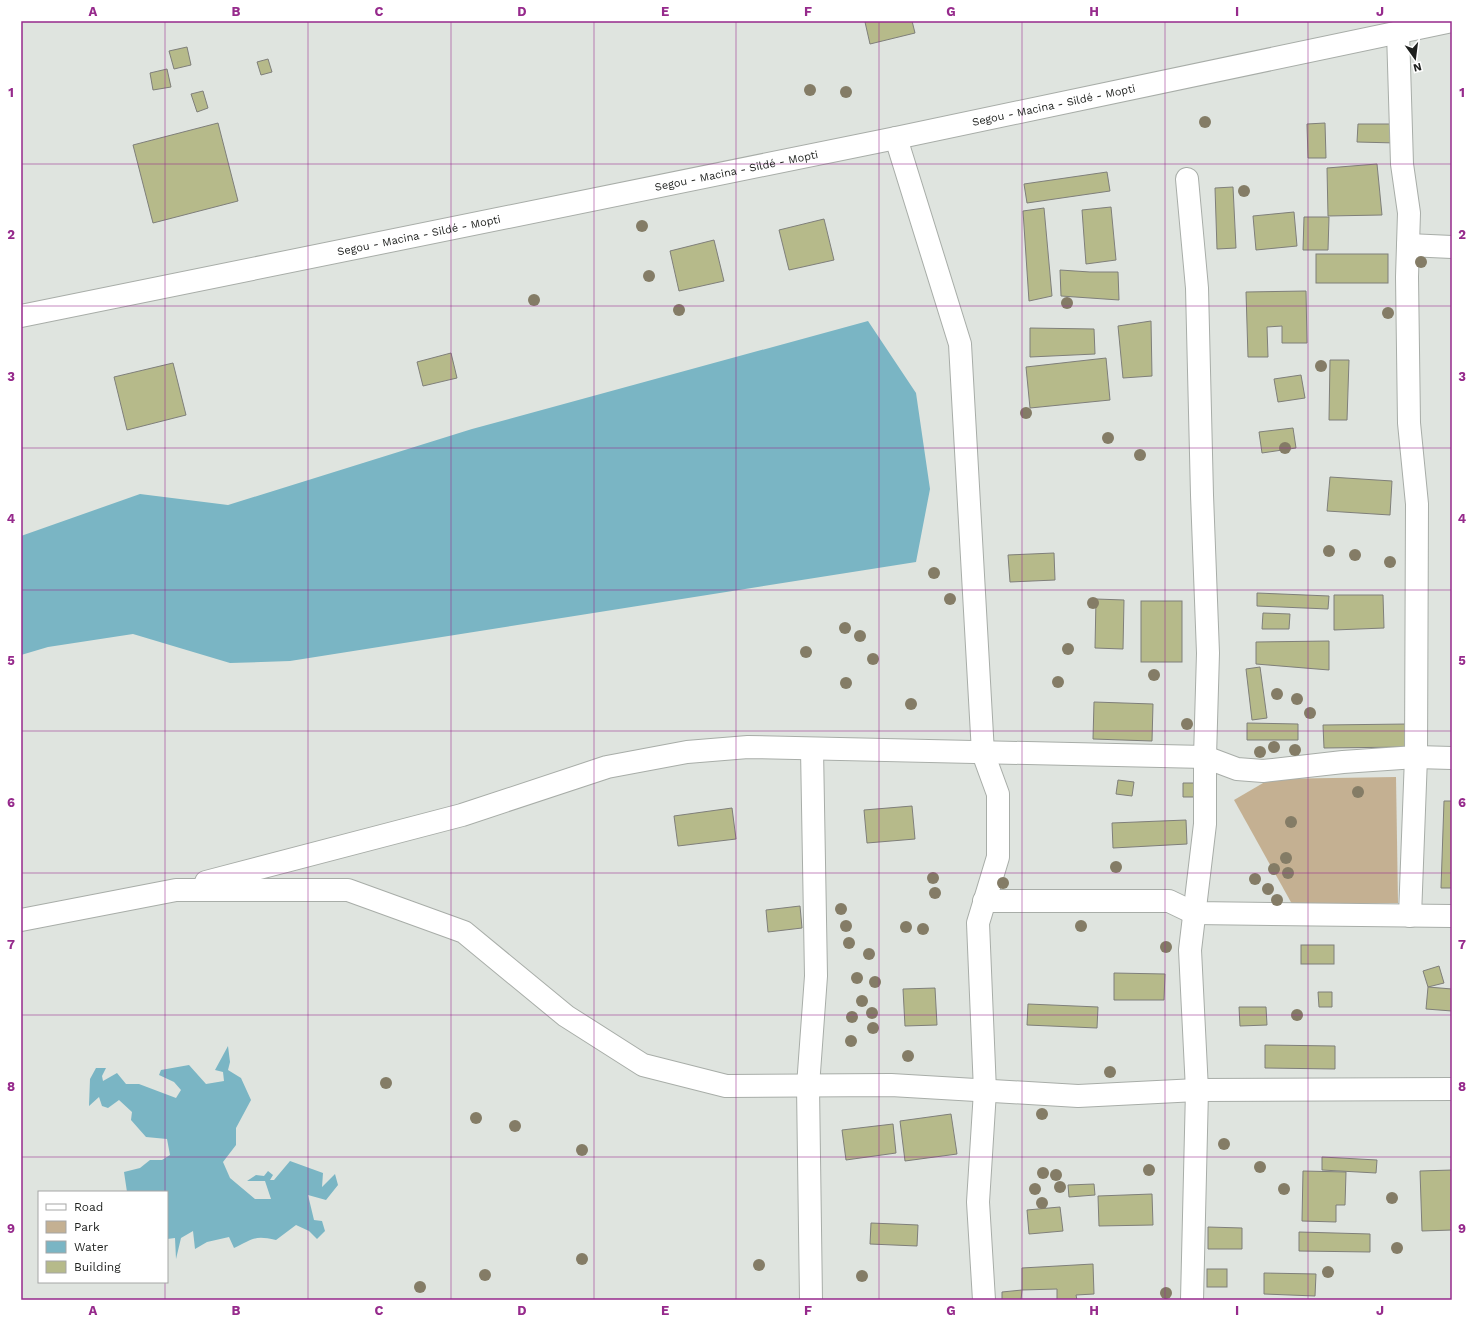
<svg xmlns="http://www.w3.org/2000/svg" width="1473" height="1321" viewBox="0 0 1473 1321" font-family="'Work Sans',sans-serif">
<rect width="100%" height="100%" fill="#dfe4df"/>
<polygon fill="#c4b092" points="1396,777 1398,903 1292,904 1234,800 1270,779"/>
<g fill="#7ab5c4">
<polygon points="868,321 916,393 930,489 916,562 290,661 230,663 133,634 48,647 21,655 21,536 140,494 228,505 472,429"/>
<path d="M228,1046L230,1062L228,1070L241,1078L251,1100L236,1128V1145L223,1162L230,1178L255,1199H271L265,1181H247L256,1175L264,1176L268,1171L273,1175L270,1180H274L290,1161L323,1173L322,1187L335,1174L338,1185L326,1200L308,1195L314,1220L322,1221L325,1231L317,1239L309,1231L296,1225L276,1240C254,1235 253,1239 234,1248L229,1237L207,1242L195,1249L193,1231L181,1238L176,1259L175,1238L167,1239V1192H127L124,1172L140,1168L150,1160H162L170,1155L167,1139L146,1137L131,1120L132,1112L119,1100L108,1108L102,1106L99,1097L89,1106L90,1079L96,1068H106L102,1076L103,1081L117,1073L126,1084H139L176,1098L181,1090L174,1082L159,1075L161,1070L189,1065L206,1084L224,1081L223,1072L215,1070Z"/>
</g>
<g fill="#b6ba8a" stroke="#7f7f7a">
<polygon points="869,21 912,21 915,33 870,44 865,22"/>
<polygon points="187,47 191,65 174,69 169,51"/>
<polygon points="268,59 272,72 261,75 257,62"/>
<polygon points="167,69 171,87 153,90 150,73"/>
<polygon points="203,91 208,108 197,112 191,94"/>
<polygon points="218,123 238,201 153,223 133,145"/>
<polygon points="1325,123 1326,158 1308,158 1307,124"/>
<polygon points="1358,124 1396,124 1396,143 1357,142"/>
<polygon points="1377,164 1382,215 1328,216 1327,168"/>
<polygon points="1107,172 1110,191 1027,203 1024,184"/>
<polygon points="1233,187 1236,248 1217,249 1215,188"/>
<polygon points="1111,207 1116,260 1086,264 1082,210"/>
<polygon points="1044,208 1052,296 1029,301 1023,211"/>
<polygon points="1294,212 1297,246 1256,250 1253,216"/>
<polygon points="1304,217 1329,217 1328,250 1303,250"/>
<polygon points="824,219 834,260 789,270 779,230"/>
<polygon points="714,240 724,281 679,291 670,251"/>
<rect x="1316" y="254" width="72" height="29"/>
<polygon points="1060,270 1090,272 1118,272 1119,300 1061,296"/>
<polygon points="1306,291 1307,343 1282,343 1282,326 1267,327 1268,357 1248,357 1246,292"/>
<polygon points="1151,321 1152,376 1123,378 1118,326"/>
<polygon points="1030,328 1094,329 1095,354 1030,357"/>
<polygon points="451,353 457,378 423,386 417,362"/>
<polygon points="1106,358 1110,400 1030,408 1026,367"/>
<polygon points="1330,360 1349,360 1347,420 1329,420"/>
<polygon points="173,363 186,415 127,430 114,377"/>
<polygon points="1301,375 1305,398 1278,402 1274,379"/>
<polygon points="1293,428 1296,448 1262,453 1259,432"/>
<polygon points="1330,477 1392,481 1390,515 1327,511"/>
<polygon points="1054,553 1055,580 1010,582 1008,555"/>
<polygon points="1257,593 1329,596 1328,609 1257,606"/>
<polygon points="1334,595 1383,595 1384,628 1334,630"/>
<polygon points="1096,599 1124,600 1123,649 1095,648"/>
<rect x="1141" y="601" width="41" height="61"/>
<polygon points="1263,613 1290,614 1289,629 1262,629"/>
<polygon points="1329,641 1329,670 1256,664 1256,642"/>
<polygon points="1260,667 1267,718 1252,720 1246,669"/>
<polygon points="1094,702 1153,704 1152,741 1093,739"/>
<polygon points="1247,723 1298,724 1298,740 1247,740"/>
<polygon points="1408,724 1409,747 1324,748 1323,725"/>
<polygon points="1118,780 1134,782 1132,796 1116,794"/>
<polygon points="1183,783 1198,783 1199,797 1183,797"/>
<polygon points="1444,801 1452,801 1452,888 1441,888"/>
<polygon points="912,806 915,839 867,843 864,810"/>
<polygon points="732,808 736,839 678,846 674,816"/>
<polygon points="1186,820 1187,844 1113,848 1112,823"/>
<polygon points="800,906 802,928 768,932 766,910"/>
<rect x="1301" y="945" width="33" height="19"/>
<polygon points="1439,966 1444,983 1428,987 1423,971"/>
<polygon points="1114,973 1165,974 1164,1000 1114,1000"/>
<polygon points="1428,987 1452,989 1452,1011 1426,1009"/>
<polygon points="935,988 937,1025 905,1026 903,989"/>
<polygon points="1318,992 1332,992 1332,1007 1319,1007"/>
<polygon points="1028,1004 1098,1007 1097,1028 1027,1025"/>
<polygon points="1239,1007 1266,1007 1267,1025 1240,1026"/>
<polygon points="1265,1045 1335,1046 1335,1069 1265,1068"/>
<polygon points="951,1114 957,1154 905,1161 900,1121"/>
<polygon points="893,1124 896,1153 846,1160 842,1130"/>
<polygon points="1322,1157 1377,1160 1376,1173 1322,1170"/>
<polygon points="1452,1170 1452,1230 1422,1231 1420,1171"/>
<polygon points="1303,1171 1346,1172 1345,1205 1336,1205 1336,1222 1302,1221"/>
<polygon points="1094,1184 1095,1195 1069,1197 1068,1185"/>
<polygon points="1152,1194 1153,1225 1099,1226 1098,1196"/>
<polygon points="1060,1207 1063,1231 1029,1234 1027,1210"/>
<polygon points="871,1223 918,1225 917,1246 870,1244"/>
<polygon points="1208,1227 1242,1228 1242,1249 1208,1249"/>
<polygon points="1299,1232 1370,1234 1370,1252 1299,1251"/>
<polygon points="1093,1264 1094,1294 1076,1295 1077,1300 1057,1300 1057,1289 1022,1290 1022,1268"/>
<rect x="1207" y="1269" width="20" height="18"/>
<polygon points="1264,1273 1316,1274 1315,1296 1264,1294"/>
<polygon points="1022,1290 1021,1300 1002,1300 1002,1292"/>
</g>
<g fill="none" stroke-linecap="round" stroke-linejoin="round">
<defs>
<g id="minor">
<polyline points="1398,32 1402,164 1409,213 1407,277 1409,423 1417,504 1416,757 1410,916"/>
<polyline points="896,138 960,344 983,753 998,794 998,857 978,923 985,1091 978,1202 984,1300"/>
<polyline points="1187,179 1197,288 1202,495 1208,653 1205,757 1205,824 1190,950 1197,1090 1192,1300"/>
<polyline points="1408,245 1452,247"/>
<polyline points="206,882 462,815 607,767 687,752 748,747 1205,757 1237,769 1263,771 1343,762 1416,757 1452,758"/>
<polyline points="984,901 1169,901 1194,913 1452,916"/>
<polyline points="21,920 176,890 348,890 464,932 566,1016 643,1065 726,1086 891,1085 1078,1096 1197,1090 1452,1089"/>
<polyline points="811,1300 808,1086 816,976 812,749"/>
</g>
<g id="major">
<path id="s1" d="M21,316L896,138L1452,21"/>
</g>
</defs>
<use href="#minor" stroke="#a8ada8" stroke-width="24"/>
<use href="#major" stroke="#a8ada8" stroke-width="24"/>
<use href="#minor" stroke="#fff" stroke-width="22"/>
<use href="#major" stroke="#fff" stroke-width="22"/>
</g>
<g fill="#847c66">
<circle cx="810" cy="90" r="6"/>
<circle cx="846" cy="92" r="6"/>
<circle cx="1205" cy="122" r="6"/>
<circle cx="1244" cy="191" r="6"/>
<circle cx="642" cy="226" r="6"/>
<circle cx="1421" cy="262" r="6"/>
<circle cx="649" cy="276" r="6"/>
<circle cx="534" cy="300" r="6"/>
<circle cx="1067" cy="303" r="6"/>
<circle cx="679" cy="310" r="6"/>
<circle cx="1388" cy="313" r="6"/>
<circle cx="1321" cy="366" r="6"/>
<circle cx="1026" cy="413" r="6"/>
<circle cx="1108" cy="438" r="6"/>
<circle cx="1285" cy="448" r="6"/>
<circle cx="1140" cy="455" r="6"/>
<circle cx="1329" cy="551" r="6"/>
<circle cx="1355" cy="555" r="6"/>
<circle cx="1390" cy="562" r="6"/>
<circle cx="934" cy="573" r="6"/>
<circle cx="950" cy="599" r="6"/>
<circle cx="1093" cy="603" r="6"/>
<circle cx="845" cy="628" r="6"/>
<circle cx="860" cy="636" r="6"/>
<circle cx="1068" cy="649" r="6"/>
<circle cx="806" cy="652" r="6"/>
<circle cx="873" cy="659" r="6"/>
<circle cx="1154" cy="675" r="6"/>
<circle cx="1058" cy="682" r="6"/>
<circle cx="846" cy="683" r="6"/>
<circle cx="1277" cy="694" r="6"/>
<circle cx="1297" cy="699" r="6"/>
<circle cx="911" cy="704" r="6"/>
<circle cx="1310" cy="713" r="6"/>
<circle cx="1187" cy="724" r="6"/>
<circle cx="1274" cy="747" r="6"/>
<circle cx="1295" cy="750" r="6"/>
<circle cx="1260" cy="752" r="6"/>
<circle cx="1358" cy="792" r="6"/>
<circle cx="1291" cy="822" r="6"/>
<circle cx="1286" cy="858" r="6"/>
<circle cx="1116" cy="867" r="6"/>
<circle cx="1274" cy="869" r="6"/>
<circle cx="1288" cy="873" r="6"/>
<circle cx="933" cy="878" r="6"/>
<circle cx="1255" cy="879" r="6"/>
<circle cx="1003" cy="883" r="6"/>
<circle cx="1268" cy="889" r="6"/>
<circle cx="935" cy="893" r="6"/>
<circle cx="1277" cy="900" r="6"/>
<circle cx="841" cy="909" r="6"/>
<circle cx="846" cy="926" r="6"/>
<circle cx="1081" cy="926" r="6"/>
<circle cx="906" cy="927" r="6"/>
<circle cx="923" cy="929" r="6"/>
<circle cx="849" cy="943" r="6"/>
<circle cx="1166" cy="947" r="6"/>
<circle cx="869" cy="954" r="6"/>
<circle cx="857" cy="978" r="6"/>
<circle cx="875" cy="982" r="6"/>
<circle cx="862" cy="1001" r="6"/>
<circle cx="872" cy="1013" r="6"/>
<circle cx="1297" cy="1015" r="6"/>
<circle cx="852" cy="1017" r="6"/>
<circle cx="873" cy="1028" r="6"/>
<circle cx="851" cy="1041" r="6"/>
<circle cx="908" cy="1056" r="6"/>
<circle cx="1110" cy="1072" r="6"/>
<circle cx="386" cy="1083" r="6"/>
<circle cx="1042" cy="1114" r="6"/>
<circle cx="476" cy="1118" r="6"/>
<circle cx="515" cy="1126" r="6"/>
<circle cx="1224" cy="1144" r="6"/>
<circle cx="582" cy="1150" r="6"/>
<circle cx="1260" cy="1167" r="6"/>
<circle cx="1149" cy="1170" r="6"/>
<circle cx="1043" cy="1173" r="6"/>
<circle cx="1056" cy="1175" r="6"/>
<circle cx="1060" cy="1187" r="6"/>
<circle cx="1035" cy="1189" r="6"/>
<circle cx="1284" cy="1189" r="6"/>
<circle cx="1392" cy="1198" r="6"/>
<circle cx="1042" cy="1203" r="6"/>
<circle cx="1397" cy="1248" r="6"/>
<circle cx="582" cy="1259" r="6"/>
<circle cx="759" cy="1265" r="6"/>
<circle cx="1328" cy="1272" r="6"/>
<circle cx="485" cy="1275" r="6"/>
<circle cx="862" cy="1276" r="6"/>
<circle cx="420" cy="1287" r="6"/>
<circle cx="1166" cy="1293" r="6"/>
</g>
<path fill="none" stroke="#962a8c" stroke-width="1" stroke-opacity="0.55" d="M165,21V1192M308,21V1300M451,21V1300M594,21V1300M736,21V1300M879,21V1300M1022,21V1300M1165,21V1300M1308,21V1300M21,164H1452M21,306H1452M21,448H1452M21,590H1452M21,731H1452M21,873H1452M21,1015H1452M21,1157H1452M165,1282V1300"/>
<g text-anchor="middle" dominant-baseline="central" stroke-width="4" stroke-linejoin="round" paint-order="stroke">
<g font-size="11" fill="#1e201e" stroke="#fff">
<text stroke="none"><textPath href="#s1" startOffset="1054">Segou - Macina - Sildé - Mopti</textPath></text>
<text stroke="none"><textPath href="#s1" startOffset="730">Segou - Macina - Sildé - Mopti</textPath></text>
<text stroke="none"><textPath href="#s1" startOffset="406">Segou - Macina - Sildé - Mopti</textPath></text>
</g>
</g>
<rect width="1473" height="1321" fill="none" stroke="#ffffff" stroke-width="44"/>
<rect x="38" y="1191" width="130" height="92" fill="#ffffff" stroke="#a5a6a5"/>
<rect x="46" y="1204" width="20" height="6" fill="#ffffff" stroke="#a5a6a5"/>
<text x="74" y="1211" font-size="12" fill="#1e201e">Road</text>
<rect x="46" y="1221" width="20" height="12" fill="#c4b092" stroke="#a5a6a5"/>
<text x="74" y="1231" font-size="12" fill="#1e201e">Park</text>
<rect x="46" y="1241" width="20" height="12" fill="#7ab5c4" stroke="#a5a6a5"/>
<text x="74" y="1251" font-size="12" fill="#1e201e">Water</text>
<rect x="46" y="1261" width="20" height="12" fill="#b6ba8a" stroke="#a5a6a5"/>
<text x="74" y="1271" font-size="12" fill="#1e201e">Building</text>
<g transform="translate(1415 58) rotate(166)" stroke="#ffffff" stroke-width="3" paint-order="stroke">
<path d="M0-3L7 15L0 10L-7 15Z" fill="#1e201e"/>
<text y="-6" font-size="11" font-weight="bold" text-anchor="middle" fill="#1e201e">N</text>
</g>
<rect x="22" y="22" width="1429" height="1277" fill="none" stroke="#962a8c" stroke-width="1.5"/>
<g font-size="13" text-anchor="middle" font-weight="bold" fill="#962a8c">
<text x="93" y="16">A</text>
<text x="236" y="16">B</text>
<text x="379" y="16">C</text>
<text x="522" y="16">D</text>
<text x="665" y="16">E</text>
<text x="808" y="16">F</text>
<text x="951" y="16">G</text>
<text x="1094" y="16">H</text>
<text x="1237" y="16">I</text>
<text x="1380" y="16">J</text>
<text x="11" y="97">1</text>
<text x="1462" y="97">1</text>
<text x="11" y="239">2</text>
<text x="1462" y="239">2</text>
<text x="11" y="381">3</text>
<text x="1462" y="381">3</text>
<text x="11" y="523">4</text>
<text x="1462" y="523">4</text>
<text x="11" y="665">5</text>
<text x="1462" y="665">5</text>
<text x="11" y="807">6</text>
<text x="1462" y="807">6</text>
<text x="11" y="949">7</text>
<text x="1462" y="949">7</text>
<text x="11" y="1091">8</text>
<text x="1462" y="1091">8</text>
<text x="11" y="1233">9</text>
<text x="1462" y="1233">9</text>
<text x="93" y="1315">A</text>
<text x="236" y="1315">B</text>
<text x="379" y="1315">C</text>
<text x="522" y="1315">D</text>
<text x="665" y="1315">E</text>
<text x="808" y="1315">F</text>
<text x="951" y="1315">G</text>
<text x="1094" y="1315">H</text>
<text x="1237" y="1315">I</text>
<text x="1380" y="1315">J</text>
</g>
</svg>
